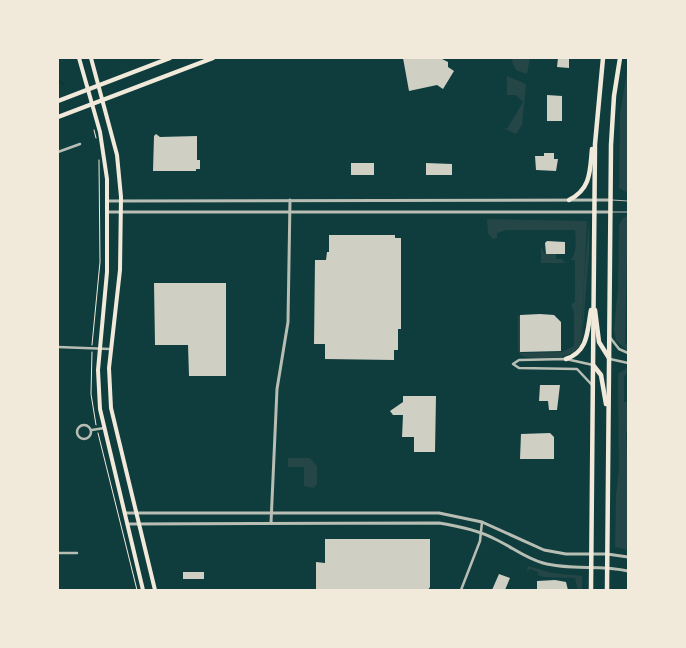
<svg xmlns="http://www.w3.org/2000/svg" width="686" height="648" viewBox="0 0 686 648" font-family="'Sofia Sans Condensed',sans-serif">
<rect width="100%" height="100%" fill="#0f3d3e"/>
<g fill="#244646">
<polygon points="513,58 530,58 527,74 516,70 512,62"/>
<polygon points="628,65 628,193 619,188 620,114"/>
<polygon points="507,76 526,84 522,125 516,134 503,128 507,129 523,102 516,95 507,95"/>
<polygon points="628,215 625,344 628,344 628,351 616,341 614,330 618,288 619,225 623,218"/>
<path d="M487,219L587,221L581,345C569,361 541,360 522,356L518,351V316L520,315L521,353L562,352L574,346V312L571,304L575,302V260H571C577,252 576,238 575,230H506L497,233V238L493,239L488,233Z"/>
<polygon points="589,220 589,253 582,342 584,280"/>
<polygon points="541,247 545,254 556,254 556,259 562,259 565,263 541,263"/>
<polygon points="628,367 628,372 624,377 624,402 628,402 628,431 626,432 627,454 628,454 628,550 615,547 616,495 619,469 618,374"/>
<polygon points="288,458 310,458 317,466 317,484 313,488 304,486 304,467 288,467"/>
<polygon points="528,566 552,573 582,576 582,590 578,590 575,578 543,577 538,575 538,572 530,569 527,572"/>
</g>
<g fill="none" stroke-linecap="round" stroke-linejoin="round">
<polyline stroke="#0a2a2b" stroke-width="1" points="58,80 63,84"/>
</g>
<g fill="#cfcfc3">
<polygon points="403,58 440,58 448,62 448,67 454,71 443,89 437,85 409,91"/>
<polygon points="558,58 569,58 569,68 557,67"/>
<polygon points="547,95 562,96 562,121 547,121"/>
<polygon points="156,134 160,137 197,136 197,160 200,160 200,169 196,169 196,171 153,171 154,136"/>
<polygon points="544,153 554,153 554,159 558,159 556,171 536,170 535,156 544,156"/>
<rect x="351" y="163" width="23" height="12"/>
<polygon points="426,163 452,164 452,175 426,175"/>
<polygon points="329,235 395,235 395,238 401,238 401,329 398,329 398,350 394,350 394,360 325,359 325,344 314,344 315,260 326,260 327,252 329,252"/>
<polygon points="547,241 565,242 565,254 546,254 545,243"/>
<polygon points="154,283 226,283 226,376 189,376 188,345 155,345"/>
<polygon points="540,314 554,315 561,322 561,351 520,352 520,315"/>
<polygon points="540,385 560,385 557,410 549,410 548,401 539,401"/>
<polygon points="403,396 436,396 435,452 414,452 414,437 402,437 403,415 393,415 390,411 403,402"/>
<polygon points="550,433 554,437 554,459 520,459 521,434"/>
<polygon points="325,539 430,539 430,587 428,590 316,590 316,562 325,563"/>
<rect x="183" y="572" width="21" height="7"/>
<polygon points="499,574 510,578 505,590 492,590"/>
<polygon points="555,580 566,582 568,590 537,590 537,581"/>
</g>
<g fill="none" stroke-linecap="round" stroke-linejoin="round">
<g stroke="#f1e9da" stroke-width="1">
<polyline points="94,130 96,138"/>
<polyline points="92,345 100,262 99,160"/>
<polyline points="92,352 91,394 96,425"/>
<polyline points="98,433 137,590"/>
</g>
<g stroke="#b8beb3" stroke-width="1">
<polyline points="612,200 628,201"/>
<polyline points="611,212 628,212"/>
</g>
<g stroke="#b8beb3" stroke-width="2.5">
<polyline points="58,152 80,144"/>
<polyline points="609,336 619,349 628,353"/>
<polyline points="58,347 110,349"/>
<polyline points="610,359 628,363"/>
<polyline points="592,385 577,369 519,368 513,364 519,360 566,359 593,365"/>
<circle cx="84" cy="432" r="7"/>
<polyline points="92,430 104,428"/>
<polyline points="58,553 77,553"/>
<polyline points="461,590 480,541 482,522"/>
</g>
<g stroke="#b8beb3" stroke-width="3">
<polyline points="107,201 610,200"/>
<polyline points="108,212 610,212"/>
<polyline points="125,513 439,513 482,522 544,550 566,554 607,554 628,557"/>
<polyline points="271,523 277,389 288,322 290,200"/>
<path d="M127,524L439,523C458,526 478,530 495,539C512,547 525,558 543,563C571,571 600,564 628,571"/>
</g>
<g stroke="#f1e9da" stroke-width="4">
<polyline points="79,58 100,132 107,179 107,272 98,370 100,409 143,590"/>
<polyline points="91,58 117,155 121,197 120,270 109,368 111,408 155,590"/>
</g>
<g stroke="#f1e9da" stroke-width="4.5">
<path d="M569,200C591,189 590,171 592,149"/>
<polyline points="595,310 599,342 609,358"/>
<path d="M566,359C589,351 587,331 591,310"/>
<polyline points="593,365 601,375 606,404"/>
<polyline points="591,590 595,144 603,58"/>
<polyline points="607,590 611,145 614,96 620,58"/>
</g>
<g stroke="#f1e9da" stroke-width="4.5">
<polyline points="58,101 170,58"/>
<polyline points="58,117 213,58"/>
</g>
</g>
<rect width="686" height="648" fill="none" stroke="#f1e9da" stroke-width="118"/>
</svg>
